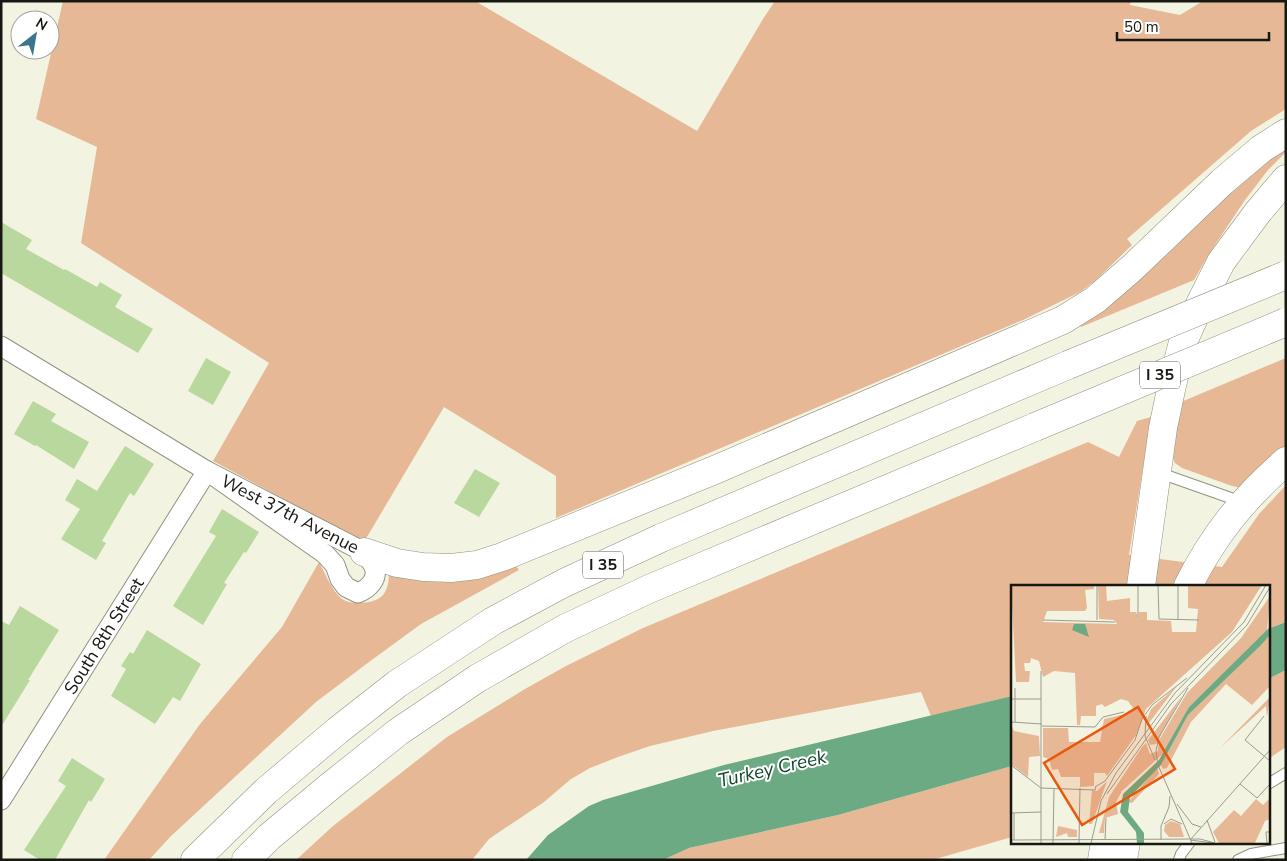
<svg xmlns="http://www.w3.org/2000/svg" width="1287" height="861" viewBox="0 0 1287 861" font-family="'Nunito Sans',sans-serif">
<rect width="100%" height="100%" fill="#f3f3e1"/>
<g fill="#e6b896">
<polygon points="63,1 475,1 697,131 763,19 775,1 1131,1 1130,5 1180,15 1203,1 1286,1 1286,109 1251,131 1127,239 1132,245 1096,280 1080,292 1023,320 556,518 556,476 444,407 364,542 213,461 269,363 81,243 97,147 36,119"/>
<polygon points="1286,148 1286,152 1268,170 1245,200 1209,254 1194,280 1081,327 1079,323 1235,183"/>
<path d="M1286,358V451L1241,488L1232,486L1182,468C1180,466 1177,465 1175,463C1168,453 1179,414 1181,402Z"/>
<polygon points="1151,417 1129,555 1222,567 1259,514 1286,485 1286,622 1268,629 1268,586 1012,586 1012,696 931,716 921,692 713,731 650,746 618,757 590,768 571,779 544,802 489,839 472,860 296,860 333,826 447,737 525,689 566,666 643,628 1088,442 1119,457 1137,421"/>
<path d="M319,562C325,573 332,591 342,599C352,606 380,604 385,592C389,585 389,577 389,569L515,564L519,570L421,624L369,662L316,702L170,837L149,860H104L200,724L282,627Z"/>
<polygon points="1286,670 1286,747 1268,759 1268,679"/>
<polygon points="1012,766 1012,837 932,860 663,860 689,848 838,815"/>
</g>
<g fill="#6caa83">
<polygon points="1286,622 1286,670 1268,679 1268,629"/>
<polygon points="1012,696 1012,766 838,815 689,848 663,860 526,860 548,835 589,806 603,800 724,765"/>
</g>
<g fill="#b8d89d">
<polygon points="1,222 32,240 26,249 64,270 65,269 97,287 100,282 122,295 115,307 153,329 138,353 1,273"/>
<polygon points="206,358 231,372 213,405 188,391"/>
<polygon points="33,401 56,414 51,421 89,442 74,469 36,445 35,446 14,434"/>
<polygon points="125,446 154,464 134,496 130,493 102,541 106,543 96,560 61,539 80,509 65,500 77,479 97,491"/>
<polygon points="475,469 500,483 479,517 454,503"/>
<polygon points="222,509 259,532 246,553 244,552 224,583 227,584 203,625 173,606 216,536 209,532"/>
<polygon points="20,606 59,630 28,680 30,680 1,727 1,621 9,625"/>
<polygon points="147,630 201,664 180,701 173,697 155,724 111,696 126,669 121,666 130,652 133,654"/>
<polygon points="72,758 105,779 91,802 89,800 55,860 40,860 24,850 66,786 58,781"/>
</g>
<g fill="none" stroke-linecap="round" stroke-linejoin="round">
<defs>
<g id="lane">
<polyline points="1157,472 1242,502"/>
<polyline points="1268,784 1286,773"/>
<polyline points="1179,860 1181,854 1190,842"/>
<polyline points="1238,860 1251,854 1286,848"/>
</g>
<g id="street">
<path d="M1,346L207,471L325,554L335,565L340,579L346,587L358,593C368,589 379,579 374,567C372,562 367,557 364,552L207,471"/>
<polyline points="1,800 207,471"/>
</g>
<g id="highway">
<polyline points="364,552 397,563 423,567 451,568 477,565 502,557 717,469 1063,320 1095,300 1132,268 1222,182 1261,149 1286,133"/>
<polyline points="1141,586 1163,428 1172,385 1183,342 1200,304 1221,262 1258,212 1286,179"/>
<path d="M1188,586C1214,534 1243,499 1286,461"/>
<polyline points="195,860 266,791 337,731 397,684 493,621 564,583 661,538 1068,365"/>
<polyline points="246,860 269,837 328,788 398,732 478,678 566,628 649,589 1035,427"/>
<polyline points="1102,860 1105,842"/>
<polyline points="1123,860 1126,842"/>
</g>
</defs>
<use href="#lane" stroke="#929282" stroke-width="12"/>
<use href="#street" stroke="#929282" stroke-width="21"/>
<use href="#highway" stroke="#929282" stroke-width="29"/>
<use href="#lane" stroke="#fff" stroke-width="10"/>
<use href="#street" stroke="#fff" stroke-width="19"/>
<use href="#highway" stroke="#fff" stroke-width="28"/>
<defs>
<g id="highway-bridge">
<polyline points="1068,365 1286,275"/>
<polyline points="1035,427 1286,322"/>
</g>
</defs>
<use href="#highway-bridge" stroke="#929282" stroke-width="29" stroke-linecap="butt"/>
<use href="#highway-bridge" stroke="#fff" stroke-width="28"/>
</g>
<g text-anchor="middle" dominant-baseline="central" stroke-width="4" stroke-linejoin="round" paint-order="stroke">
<g fill="#fff" stroke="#5d5d59" stroke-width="1">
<rect x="1140" y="361.5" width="40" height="27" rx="4"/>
<rect x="583" y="551.5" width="40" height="27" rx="4"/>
</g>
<g font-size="16" font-weight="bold" fill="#181812">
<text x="1160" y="375">I 35</text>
<text x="603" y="565">I 35</text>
</g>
<g font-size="18" fill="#181812" stroke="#fff">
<text transform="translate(290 514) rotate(27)">West 37th Avenue</text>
<text transform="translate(104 636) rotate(-58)">South 8th Street</text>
</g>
<g font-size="19" font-style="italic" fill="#16462b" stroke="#fff">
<text transform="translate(772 769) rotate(-13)">Turkey Creek</text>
</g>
</g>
<g transform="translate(1011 585)">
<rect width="259" height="259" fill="#f3f3e1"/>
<path d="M0,0H83V4L74,5L76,23L74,26H36L32,37L106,39L103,35L88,34L87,0H95L96,16L119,13V27H125L128,33V27H136V35L160,36L161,47H185L187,24L177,23V0H251L221,47L135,124L125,150L96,191L94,188H83V201L69,202V192H50L47,184L41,185L38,174L32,172V143H57L58,157H89L93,134L119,128L122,123L117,116L110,114L94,122L91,119L85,121V131H70L69,140H66L64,88L43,86L32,92L28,76L20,73L19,78H13L14,86H19L18,97H5ZM259,11L256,46L178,122L155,166L111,206L105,217L107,229L94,233L93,248H88L98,212L131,162L135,158L139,169L147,166L148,155L176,108L230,53ZM259,50V101L241,120L215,99L180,137L156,183L152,184L150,180L177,130ZM166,101L138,138L135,136L140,124ZM171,111L145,159L139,160L137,155ZM259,112L256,132L255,121L209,163ZM0,139L3,146L28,151L29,171L18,172L17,192L0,179ZM146,183L148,189L121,218L117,217ZM96,196L81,239H78L81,205L86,206ZM259,213V234L254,236L244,258H208L202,247L223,225L230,231L245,214L252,220ZM160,236L169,239L173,252H158L153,246L154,240ZM47,241L66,245V252H57L56,248L45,252Z" fill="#e6b896"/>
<path d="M63,39H74L78,52L61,45ZM259,42V50L249,61L177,130L150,180L119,212L117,227L133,248V258H126L125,247L109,227L112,209L148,175L178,122Z" fill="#6caa83"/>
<path fill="none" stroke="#9b9b8e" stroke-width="1" d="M86,0V35M127,0V32M147,0L148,34L188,35M32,35L104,37M167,35V0M4,103V137M177,103L148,152L145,166L147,180L181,258M0,114H30M135,131L134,151L144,175M253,131L234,155L259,176M0,137L31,139M31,141L84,142L92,132L113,127M0,180L30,203L84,205L85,202M229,199L246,213L259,199M84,202L94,196L124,155L131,134L141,120L176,93M96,209L160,119L236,40L259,2M166,219L181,239L190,242M0,228L30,227M3,228V255M196,235L204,257M153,239L160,234L171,239M180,254L259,165M0,255L189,254L204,258M94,255L95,233M150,255V241L158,222L159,211M179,255L202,258M30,258V86M42,258L43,203M68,258L69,203M80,258L90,216L105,188L164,108L233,37L255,0M256,258L255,247H259"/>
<path fill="#e8590c" fill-opacity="0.15" stroke="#e8590c" stroke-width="2.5" d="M127,122L164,184L71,240L33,178Z"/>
<rect width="259" height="259" fill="none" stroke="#181812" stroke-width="2.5"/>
</g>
<rect width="1287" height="861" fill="none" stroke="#181812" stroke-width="5"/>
<g transform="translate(35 35) rotate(31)"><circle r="24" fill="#ffffff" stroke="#a3a3a0"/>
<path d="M0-4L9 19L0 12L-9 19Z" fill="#3a748d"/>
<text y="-8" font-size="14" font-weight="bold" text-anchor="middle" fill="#181812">N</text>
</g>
<path d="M1117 32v8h152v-8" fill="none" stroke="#181812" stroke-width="2.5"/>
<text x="1124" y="32" font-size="15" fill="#181812" stroke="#ffffff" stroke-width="4" paint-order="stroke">50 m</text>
</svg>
